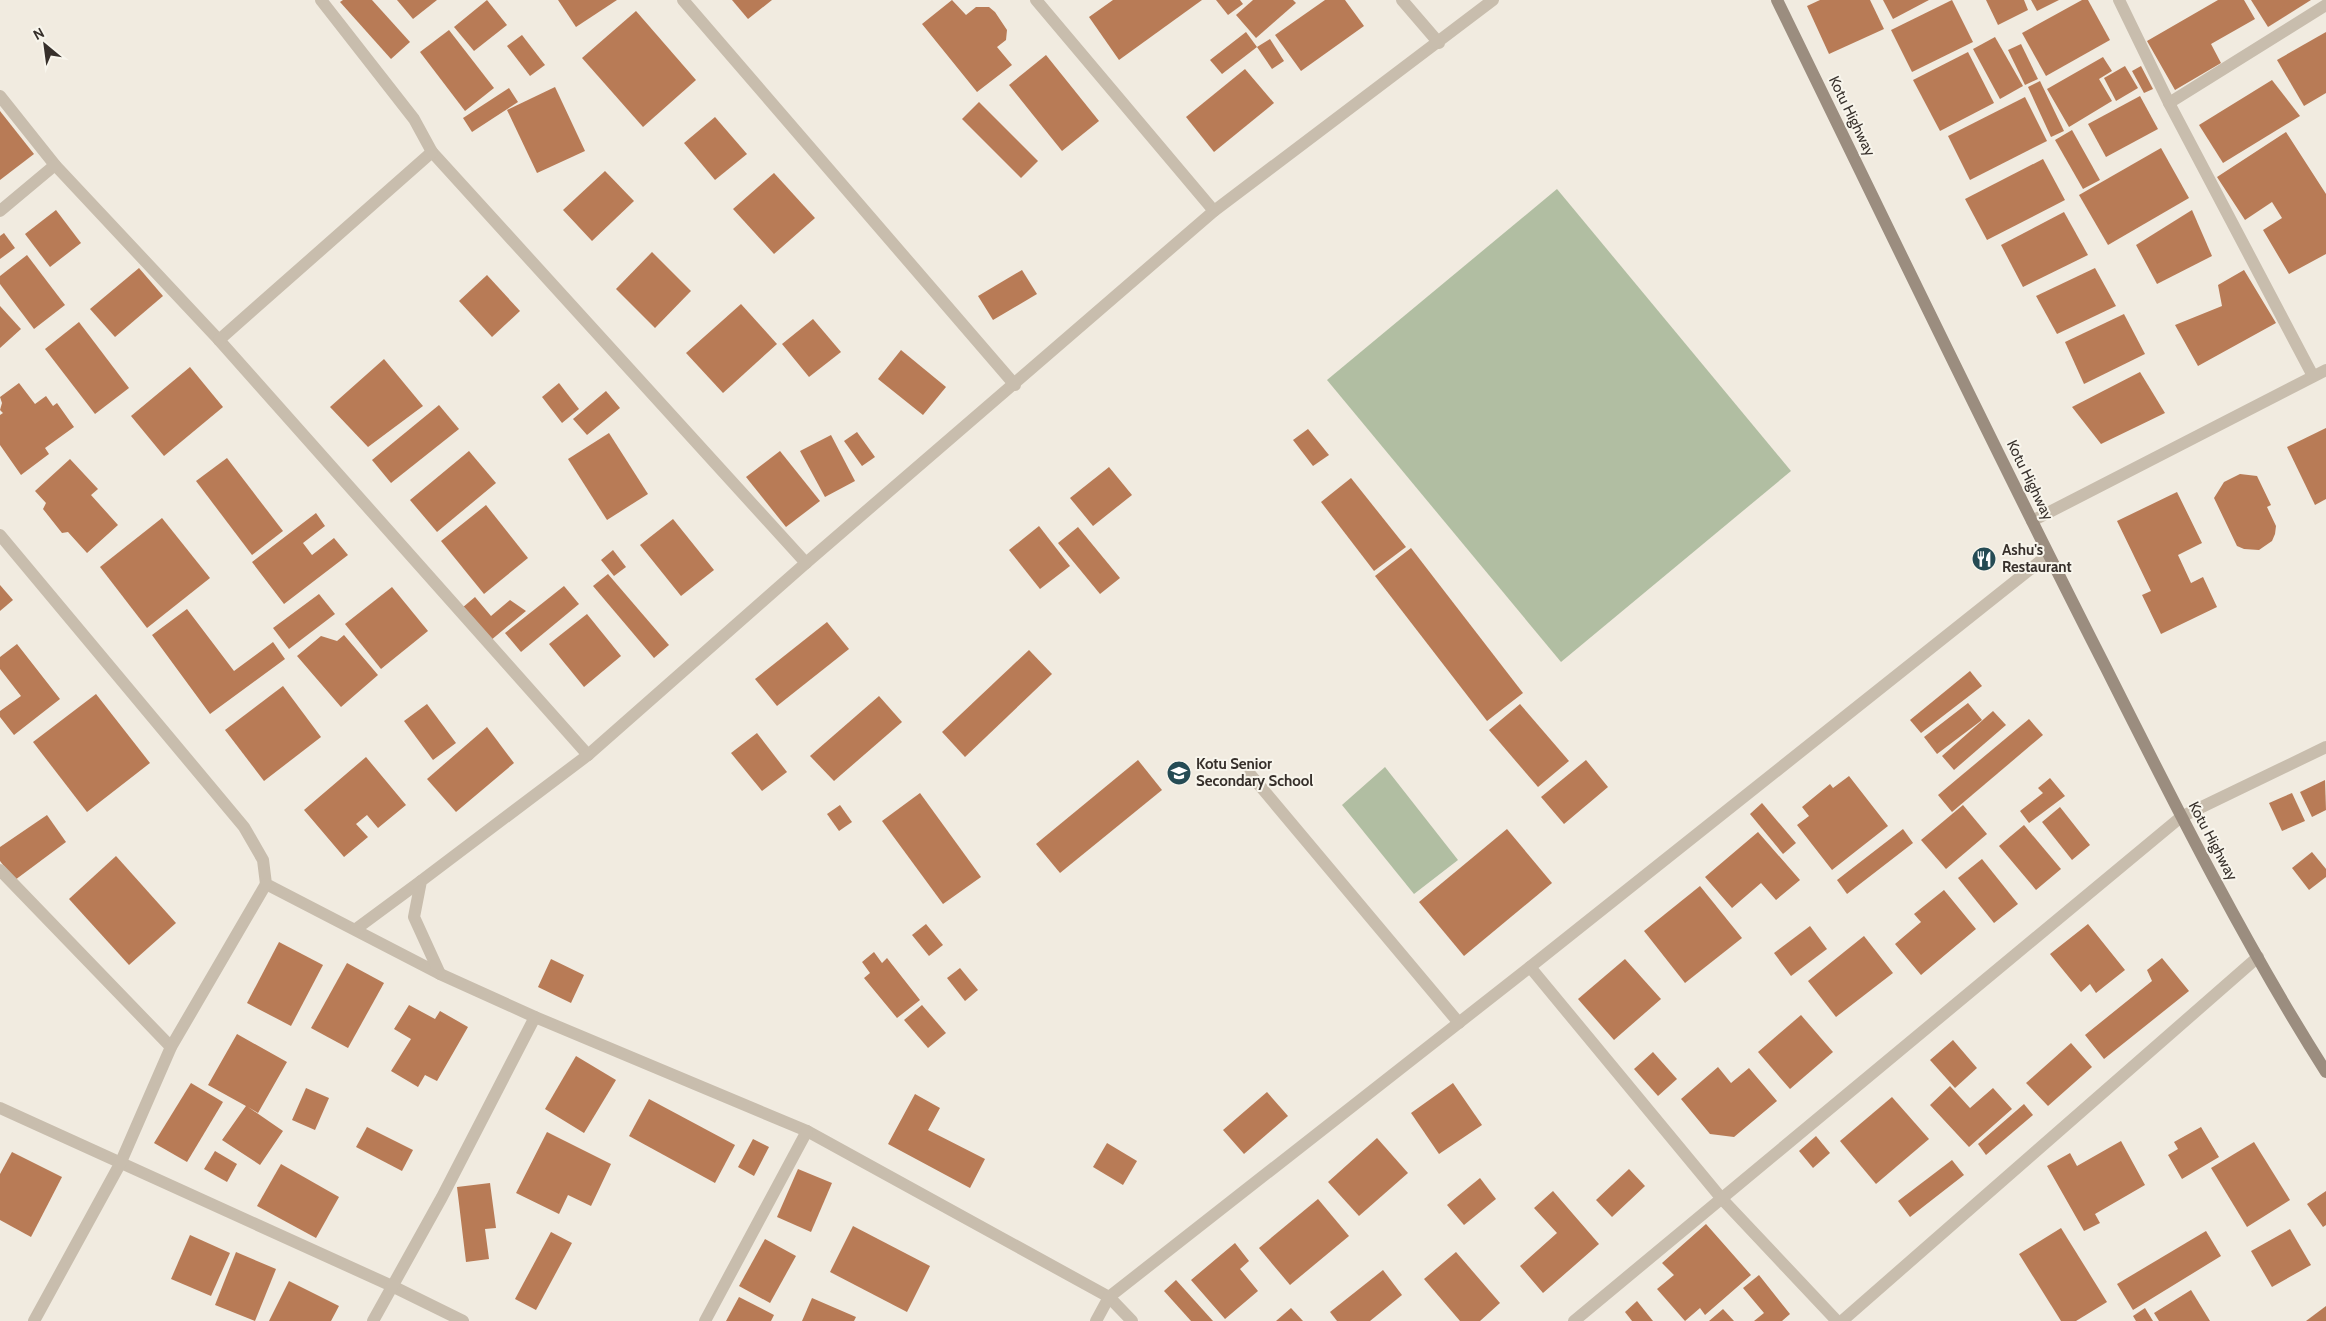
<svg xmlns="http://www.w3.org/2000/svg" width="2326" height="1321" viewBox="0 0 2326 1321" font-family="Cabin,sans-serif">
<rect width="100%" height="100%" fill="#f1ebe0"/>
<g fill="#b1bea2">
<polygon points="1557,189 1791,471 1561,662 1327,380"/>
<polygon points="1385,767 1458,860 1414,894 1342,805"/>
</g>
<g fill="#b87b56">
<polygon points="343,0 372,0 410,42 391,59 340,2"/>
<polygon points="397,0 437,0 413,19"/>
<polygon points="487,0 507,25 474,51 454,27"/>
<polygon points="558,0 617,0 576,27"/>
<polygon points="732,0 772,0 748,19"/>
<polygon points="952,0 966,15 976,7 989,7 995,12 1007,30 1006,40 997,47 1012,65 977,92 922,24"/>
<polygon points="1113,0 1202,0 1119,60 1089,17"/>
<polygon points="1216,0 1240,0 1243,4 1228,15"/>
<polygon points="1253,0 1293,0 1296,3 1256,38 1236,15"/>
<polygon points="1325,0 1345,0 1364,26 1301,71 1275,35"/>
<polygon points="1820,0 1870,0 1884,29 1829,54 1807,6"/>
<polygon points="1883,0 1929,0 1893,19"/>
<polygon points="1952,0 1973,42 1912,72 1891,30"/>
<polygon points="1986,0 2024,0 2028,10 1998,25"/>
<polygon points="2031,0 2059,0 2037,11"/>
<polygon points="2082,0 2088,0 2110,40 2046,76 2022,33"/>
<polygon points="2218,0 2244,0 2255,19 2211,44 2221,63 2175,90 2147,41"/>
<polygon points="2251,0 2311,0 2268,27"/>
<polygon points="636,11 696,80 643,127 582,58"/>
<polygon points="449,30 494,88 465,111 420,52"/>
<polygon points="1246,32 1257,47 1222,74 1210,60"/>
<polygon points="2326,32 2326,93 2304,106 2277,60"/>
<polygon points="522,35 545,65 530,76 507,46"/>
<polygon points="1995,37 2023,86 2000,99 1973,49"/>
<polygon points="1270,39 1284,61 1272,69 1257,47"/>
<polygon points="2021,44 2038,79 2025,85 2008,50"/>
<polygon points="1968,52 1994,103 1940,131 1913,80"/>
<polygon points="1046,55 1099,121 1062,151 1009,85"/>
<polygon points="2103,57 2112,71 2099,79 2112,101 2069,127 2047,89"/>
<polygon points="2125,66 2138,88 2116,101 2104,78"/>
<polygon points="2141,66 2153,89 2144,93 2132,71"/>
<polygon points="1245,69 1274,103 1214,152 1186,117"/>
<polygon points="2272,80 2300,116 2223,163 2199,125"/>
<polygon points="2040,81 2064,131 2051,137 2028,87"/>
<polygon points="555,87 585,151 537,173 507,110"/>
<polygon points="509,88 518,102 472,132 463,118"/>
<polygon points="2140,96 2158,129 2106,157 2088,124"/>
<polygon points="2025,97 2047,141 1970,180 1948,136"/>
<polygon points="979,102 1038,161 1021,178 962,119"/>
<polygon points="0,111 34,154 0,180"/>
<polygon points="715,117 747,154 715,180 684,143"/>
<polygon points="2072,130 2100,180 2083,189 2055,140"/>
<polygon points="2286,132 2326,194 2326,254 2289,274 2263,230 2282,218 2272,202 2245,220 2217,177"/>
<polygon points="2161,148 2189,198 2108,245 2079,195"/>
<polygon points="2043,159 2065,200 1987,240 1965,199"/>
<polygon points="605,171 634,201 592,241 563,210"/>
<polygon points="774,173 815,218 774,254 733,209"/>
<polygon points="56,210 81,243 50,267 25,234"/>
<polygon points="2192,210 2212,256 2157,284 2136,245"/>
<polygon points="2064,212 2088,255 2023,287 2001,245"/>
<polygon points="4,233 15,248 0,259 0,236"/>
<polygon points="652,252 691,291 655,328 616,289"/>
<polygon points="27,255 65,305 34,329 0,284 0,276"/>
<polygon points="139,268 163,296 115,337 90,309"/>
<polygon points="2095,268 2116,306 2057,334 2036,296"/>
<polygon points="1022,270 1037,294 993,320 978,296"/>
<polygon points="2244,270 2276,323 2198,366 2175,325 2222,306 2218,285"/>
<polygon points="487,275 520,311 492,337 459,301"/>
<polygon points="741,304 777,344 723,393 686,353"/>
<polygon points="0,306 21,329 0,348"/>
<polygon points="2124,314 2145,354 2084,384 2065,342"/>
<polygon points="813,319 841,352 809,377 782,344"/>
<polygon points="79,322 129,388 95,414 45,349"/>
<polygon points="901,350 946,387 923,415 878,379"/>
<polygon points="384,359 423,406 368,447 330,407"/>
<polygon points="190,367 223,407 164,456 131,416"/>
<polygon points="2140,372 2165,413 2101,444 2072,407"/>
<polygon points="19,383 35,404 46,396 53,406 57,403 74,427 45,448 49,454 21,475 0,445 0,415 3,413 0,410 2,403 0,397"/>
<polygon points="559,383 579,409 562,423 542,397"/>
<polygon points="606,391 620,408 587,435 573,419"/>
<polygon points="439,405 459,429 391,483 372,460"/>
<polygon points="2326,428 2326,499 2315,505 2287,447"/>
<polygon points="1308,429 1329,455 1313,466 1293,440"/>
<polygon points="857,432 875,457 862,466 844,441"/>
<polygon points="609,433 648,494 607,520 568,459"/>
<polygon points="831,435 855,481 825,497 800,451"/>
<polygon points="469,451 496,483 437,532 410,500"/>
<polygon points="780,451 820,501 786,527 746,477"/>
<polygon points="227,458 283,531 252,555 196,481"/>
<polygon points="70,459 98,489 91,495 118,525 87,553 68,532 62,533 43,509 46,503 35,491"/>
<polygon points="1109,467 1132,495 1093,526 1070,498"/>
<polygon points="2240,474 2257,476 2271,505 2267,507 2276,526 2275,534 2272,541 2259,550 2244,549 2237,546 2214,498 2224,482"/>
<polygon points="1351,478 1406,547 1374,571 1321,502"/>
<polygon points="2177,492 2202,543 2178,555 2191,583 2203,577 2217,607 2161,634 2142,595 2151,591 2117,521"/>
<polygon points="486,505 528,558 484,594 441,541"/>
<polygon points="316,513 325,526 303,543 312,555 334,538 348,555 284,604 252,562"/>
<polygon points="162,518 210,578 147,628 100,567"/>
<polygon points="673,519 714,570 681,596 640,545"/>
<polygon points="1039,526 1070,566 1040,589 1009,550"/>
<polygon points="1078,527 1120,578 1100,594 1058,543"/>
<polygon points="1411,548 1523,693 1487,721 1375,576"/>
<polygon points="613,550 626,567 614,576 601,560"/>
<polygon points="608,574 669,645 654,658 593,586"/>
<polygon points="0,585 13,600 0,611"/>
<polygon points="564,586 579,604 521,652 505,633"/>
<polygon points="392,587 428,631 381,669 345,624"/>
<polygon points="319,594 335,614 289,649 273,628"/>
<polygon points="475,597 491,616 510,600 526,611 490,641 462,608"/>
<polygon points="187,609 234,671 273,642 285,659 210,714 152,635"/>
<polygon points="587,614 621,656 584,687 549,644"/>
<polygon points="827,622 849,649 777,706 755,679"/>
<polygon points="344,635 378,675 341,707 297,656 321,636 337,641"/>
<polygon points="17,644 60,699 14,735 0,717 0,711 21,696 0,669 0,657"/>
<polygon points="1029,650 1052,674 965,757 942,732"/>
<polygon points="1970,671 1982,686 1921,733 1910,720"/>
<polygon points="283,686 321,737 264,781 225,730"/>
<polygon points="96,694 150,763 87,812 33,742"/>
<polygon points="879,696 902,722 834,781 810,756"/>
<polygon points="1968,703 1982,720 1937,754 1924,737"/>
<polygon points="427,704 456,743 433,760 404,721"/>
<polygon points="1520,704 1569,761 1538,787 1489,730"/>
<polygon points="1993,711 2006,725 1954,770 1942,756"/>
<polygon points="2029,719 2043,735 1952,812 1938,795"/>
<polygon points="487,727 514,763 456,812 427,779"/>
<polygon points="757,733 787,772 762,791 731,753"/>
<polygon points="366,757 406,805 378,828 367,815 356,824 368,837 344,857 304,810"/>
<polygon points="1138,760 1162,790 1060,873 1036,844"/>
<polygon points="1586,760 1608,787 1564,824 1541,797"/>
<polygon points="1849,776 1888,826 1832,870 1797,825 1809,816 1802,807 1830,784 1833,788"/>
<polygon points="2050,778 2065,796 2029,823 2020,811 2043,793 2038,788"/>
<polygon points="2325,780 2326,810 2312,817 2300,792"/>
<polygon points="920,793 981,877 943,904 882,821"/>
<polygon points="2292,793 2305,821 2282,831 2269,803"/>
<polygon points="1762,803 1796,843 1783,854 1750,814"/>
<polygon points="840,805 852,822 839,831 827,814"/>
<polygon points="1963,805 1987,834 1946,869 1921,840"/>
<polygon points="2060,807 2090,845 2072,860 2042,822"/>
<polygon points="47,815 66,842 15,880 0,861 0,847"/>
<polygon points="2024,825 2061,869 2036,890 1999,846"/>
<polygon points="1507,829 1552,883 1464,956 1419,902"/>
<polygon points="1903,829 1913,843 1847,894 1837,880"/>
<polygon points="1758,832 1800,880 1776,900 1761,883 1732,908 1705,877"/>
<polygon points="2312,852 2326,869 2326,877 2309,890 2292,868"/>
<polygon points="116,856 176,923 129,965 69,899"/>
<polygon points="1982,859 2018,904 1994,923 1958,878"/>
<polygon points="1700,886 1742,938 1685,983 1644,931"/>
<polygon points="1944,890 1976,929 1921,975 1895,944 1921,922 1914,914"/>
<polygon points="926,924 943,945 929,956 912,935"/>
<polygon points="2088,924 2125,970 2096,993 2090,984 2081,992 2050,954"/>
<polygon points="1810,926 1827,949 1791,976 1774,953"/>
<polygon points="1864,936 1893,973 1836,1017 1808,981"/>
<polygon points="279,942 323,965 291,1026 247,1003"/>
<polygon points="874,952 882,963 887,958 920,1000 897,1018 864,978 870,973 862,962"/>
<polygon points="2162,958 2189,991 2104,1059 2085,1035 2152,981 2147,970"/>
<polygon points="551,959 584,975 571,1003 538,987"/>
<polygon points="1625,959 1661,999 1614,1040 1578,999"/>
<polygon points="347,963 384,983 348,1048 311,1028"/>
<polygon points="960,968 978,990 965,1001 947,978"/>
<polygon points="409,1005 435,1019 440,1011 468,1027 437,1081 425,1075 418,1087 391,1071 411,1039 394,1029"/>
<polygon points="922,1005 946,1033 928,1048 904,1020"/>
<polygon points="1801,1015 1833,1052 1790,1089 1758,1052"/>
<polygon points="237,1034 287,1062 258,1113 248,1107 283,1131 260,1165 222,1140 246,1106 208,1085"/>
<polygon points="1953,1040 1977,1068 1955,1088 1930,1060"/>
<polygon points="2071,1043 2092,1067 2048,1106 2026,1083"/>
<polygon points="1653,1052 1677,1079 1658,1096 1634,1069"/>
<polygon points="576,1056 616,1080 584,1133 545,1109"/>
<polygon points="1718,1067 1731,1083 1749,1068 1777,1101 1734,1137 1710,1134 1681,1099"/>
<polygon points="191,1083 223,1102 187,1162 154,1143"/>
<polygon points="1453,1083 1482,1125 1439,1154 1411,1113"/>
<polygon points="1950,1086 1970,1108 1993,1088 2012,1109 1969,1147 1930,1105"/>
<polygon points="306,1088 329,1098 315,1130 292,1120"/>
<polygon points="1267,1092 1288,1116 1244,1154 1223,1130"/>
<polygon points="915,1094 940,1108 928,1130 985,1159 970,1188 888,1144"/>
<polygon points="1892,1097 1929,1139 1876,1184 1840,1141"/>
<polygon points="649,1099 735,1145 715,1183 629,1136"/>
<polygon points="2024,1104 2033,1115 1986,1155 1978,1144"/>
<polygon points="367,1127 413,1150 402,1171 356,1147"/>
<polygon points="2201,1127 2219,1157 2182,1179 2168,1155 2178,1149 2174,1142"/>
<polygon points="547,1132 611,1164 591,1206 568,1195 559,1214 516,1193"/>
<polygon points="1816,1136 1830,1153 1813,1168 1799,1151"/>
<polygon points="1377,1138 1408,1173 1359,1216 1328,1182"/>
<polygon points="753,1139 769,1147 754,1176 738,1167"/>
<polygon points="2121,1141 2145,1185 2095,1214 2100,1223 2084,1231 2047,1166 2070,1153 2077,1166"/>
<polygon points="2254,1142 2290,1200 2247,1227 2211,1168"/>
<polygon points="1107,1143 1137,1161 1123,1185 1093,1167"/>
<polygon points="215,1151 237,1164 227,1182 204,1169"/>
<polygon points="12,1152 62,1177 31,1237 0,1220 0,1174"/>
<polygon points="1952,1160 1964,1175 1910,1217 1898,1201"/>
<polygon points="281,1164 339,1197 316,1238 257,1206"/>
<polygon points="798,1169 832,1183 811,1232 777,1217"/>
<polygon points="1629,1169 1645,1186 1612,1217 1596,1200"/>
<polygon points="1480,1178 1496,1199 1464,1225 1447,1205"/>
<polygon points="490,1183 496,1228 485,1229 489,1259 466,1262 457,1187"/>
<polygon points="1553,1191 1599,1244 1543,1293 1520,1266 1557,1233 1534,1208"/>
<polygon points="2326,1191 2326,1225 2323,1227 2307,1204"/>
<polygon points="1318,1199 1349,1236 1290,1285 1259,1248"/>
<polygon points="1706,1224 1751,1275 1705,1315 1700,1308 1685,1321 1657,1289 1674,1275 1662,1263"/>
<polygon points="853,1226 930,1266 907,1312 830,1272"/>
<polygon points="2061,1228 2107,1302 2076,1321 2061,1321 2019,1254"/>
<polygon points="2290,1229 2311,1265 2272,1287 2251,1251"/>
<polygon points="2206,1231 2221,1256 2133,1310 2117,1284"/>
<polygon points="551,1232 572,1243 536,1310 515,1299"/>
<polygon points="190,1235 230,1253 211,1296 171,1279"/>
<polygon points="765,1239 796,1256 770,1303 739,1286"/>
<polygon points="1235,1243 1249,1261 1240,1269 1258,1291 1225,1319 1191,1280"/>
<polygon points="236,1252 276,1269 255,1321 215,1305"/>
<polygon points="1456,1252 1500,1303 1480,1321 1460,1321 1424,1279"/>
<polygon points="1383,1270 1402,1295 1370,1321 1337,1321 1330,1312"/>
<polygon points="1759,1275 1790,1314 1782,1321 1754,1321 1764,1313 1743,1288"/>
<polygon points="1176,1280 1213,1321 1191,1321 1164,1291"/>
<polygon points="289,1281 339,1306 331,1321 269,1321"/>
<polygon points="2191,1290 2210,1321 2159,1321 2154,1313"/>
<polygon points="739,1297 774,1315 771,1321 726,1321"/>
<polygon points="812,1298 856,1317 854,1321 802,1321"/>
<polygon points="1637,1301 1653,1321 1632,1321 1625,1312"/>
<polygon points="2326,1306 2326,1321 2306,1321"/>
<polygon points="1291,1308 1303,1321 1276,1321"/>
<polygon points="2145,1308 2153,1321 2136,1321 2133,1316"/>
<polygon points="1723,1309 1734,1321 1709,1321"/>
</g>
<g fill="none" stroke-linecap="round" stroke-linejoin="round">
<polyline stroke="#c8bdad" stroke-width="12" points="1250,774 1459,1023"/>
<g stroke="#c8bdad" stroke-width="12">
<polyline points="321,0 414,119 432,152 806,563"/>
<polyline points="683,0 1015,385"/>
<polyline points="1036,0 1214,211"/>
<polyline points="1402,0 1439,43"/>
<polyline points="2119,0 2169,103 2313,376"/>
<polyline points="0,96 55,165 219,340 588,755"/>
<polyline points="2169,103 2326,5"/>
<polyline points="0,211 55,165"/>
<polyline points="219,340 432,152"/>
<polyline points="2032,521 2326,370"/>
<polyline points="0,535 244,827 263,860 266,884 440,974 535,1017 807,1131 1109,1297 1132,1321"/>
<polyline points="0,870 171,1047"/>
<polyline points="356,929 421,881"/>
<polyline points="1530,967 1722,1199 1837,1321"/>
<polyline points="440,974 414,917 421,881 588,755 806,563 1214,211 1493,0"/>
<polyline points="0,1108 392,1286 463,1321"/>
<polyline points="34,1321 120,1164 171,1047 266,884"/>
<polyline points="373,1321 442,1197 535,1017"/>
<polyline points="705,1321 807,1131"/>
<polyline points="1096,1321 1109,1297 1530,967 2048,555"/>
<polyline points="1574,1321 2181,817 2326,747"/>
<polyline points="1842,1321 2258,957"/>
</g>
<path stroke="#9b8d7f" stroke-width="12" d="M1777,0C1886,223 1993,447 2106,668C2175,805 2244,943 2326,1072"/>
</g>
<defs>
<symbol id="restaurant-disc" viewBox="-11 -11 22 22"><circle r="9.5" fill="#254b54" stroke="#f8f5ec"/><path d="M-5-6h1v4h1v-4h1v4h1v-4h1v5L-1.5 .5V6h-2V.5L-5-1ZM5-6V6H3V1.5H1.5Q1.5-4 5-6Z" fill="#fff"/></symbol>
<symbol id="school-disc" viewBox="-11 -11 22 22"><circle r="9.5" fill="#254b54" stroke="#f8f5ec"/><path d="M0-5L7-2L0 1L-7-2ZM-4 1L0 2.5L4 1V4Q0 6-4 4Z" fill="#fff"/></symbol>
</defs>
<g fill-rule="evenodd">
<use href="#restaurant-disc" x="1970" y="545" width="28" height="28"/>
<use href="#school-disc" x="1165" y="759" width="28" height="28"/>
</g>
<g text-anchor="middle" dominant-baseline="central" stroke-width="4" stroke-linejoin="round" paint-order="stroke">
<g font-size="15" fill="#37302b" stroke="#f8f5ec">
<text transform="translate(1852 116) rotate(64)">Kotu Highway</text>
<text transform="translate(2030 480) rotate(64)">Kotu Highway</text>
<text transform="translate(2213 841) rotate(62)">Kotu Highway</text>
</g>
<g font-size="15" font-weight="bold" fill="#37302b" stroke="#f8f5ec" text-anchor="start">
<text x="2002" y="550">Ashu's<tspan x="2002" dy="17">Restaurant</tspan></text>
<text x="1196" y="764">Kotu Senior<tspan x="1196" dy="17">Secondary School</tspan></text>
</g>
</g>
<g transform="translate(45 45) rotate(331)" stroke="#f8f5ec" stroke-width="4" paint-order="stroke">
<path d="M0-4L9 19L0 12L-9 19Z" fill="#37302b"/>
<text y="-8" font-size="14" font-weight="bold" text-anchor="middle" fill="#37302b">N</text>
</g>
</svg>
